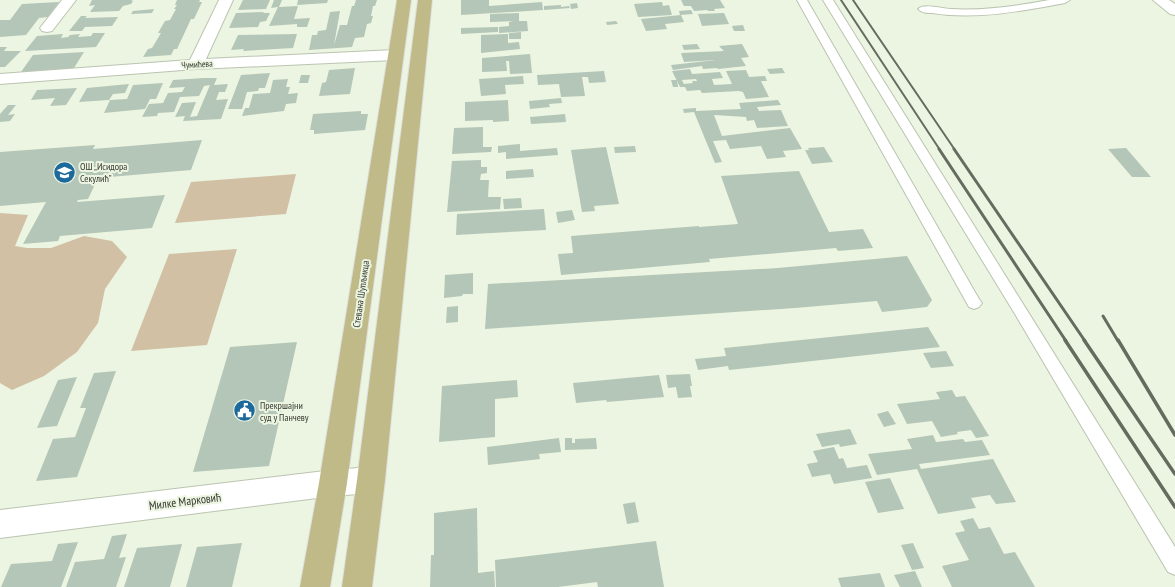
<svg xmlns="http://www.w3.org/2000/svg" width="1175" height="587" viewBox="0 0 1175 587" font-family="'PT Sans Narrow',sans-serif">
<rect width="100%" height="100%" fill="#ecf5e1"/>
<g fill="#d1c0a4">
<polygon points="296,174 286,214 175,223 191,182"/>
<polygon points="0,213 28,215 15,246 27,248 51,248 84,236 112,241 127,257 105,289 98,323 77,352 44,376 12,390 0,383"/>
<polygon points="237,249 207,345 131,351 169,254"/>
</g>
<g fill="#b4c6b7" fill-rule="evenodd">
<polygon points="92,0 131,0 133,1 131,4 123,6 119,11 90,12 95,5 89,6"/>
<polygon points="177,0 200,0 199,2 202,2 194,19 191,19 177,49 174,49 171,55 143,57 148,49 152,48 161,33 158,33 165,21 170,20 176,9 174,9 177,5 175,5"/>
<polygon points="243,0 270,0 266,9 238,10"/>
<polygon points="274,0 282,0 279,7 298,6 294,19 310,18 307,27 297,27 297,24 269,26 278,7 271,8"/>
<polygon points="298,0 328,0 327,3 297,5"/>
<polygon points="356,0 377,0 375,6 373,6 371,16 373,16 371,23 367,24 364,37 355,38 352,47 309,50 312,35 317,35 318,31 326,30 330,12 340,11 334,45 340,25 347,25 352,6 354,6"/>
<polygon points="461,0 489,0 489,6 542,2 543,10 461,15"/>
<polygon points="681,0 720,0 725,8 714,9 715,11 708,11 707,10 694,11 691,6 684,6"/>
<polygon points="59,2 48,17 39,18 26,35 0,37 0,20 10,20 22,4"/>
<polygon points="662,2 663,6 669,5 672,15 638,17 634,4"/>
<polygon points="577,3 578,8 571,9 570,4"/>
<polygon points="561,5 561,7 569,6 570,8 544,10 544,6"/>
<polygon points="154,9 152,13 131,14 133,11"/>
<polygon points="691,10 693,14 680,15 679,11"/>
<polygon points="264,12 263,13 270,13 266,21 260,22 258,27 229,28 236,13"/>
<polygon points="519,13 519,21 527,21 528,31 499,33 499,27 509,26 509,22 513,21 490,22 490,14"/>
<polygon points="724,13 729,24 702,26 698,14"/>
<polygon points="681,15 684,22 665,24 667,29 646,31 641,19"/>
<polygon points="81,16 87,16 85,18 118,17 112,26 85,27 82,31 69,31"/>
<polygon points="616,21 618,24 607,25 606,22"/>
<polygon points="743,25 745,31 734,31 732,26"/>
<polygon points="498,27 498,32 461,34 461,28"/>
<polygon points="521,32 521,39 509,39 509,33"/>
<polygon points="93,33 105,33 96,47 25,51 37,36 63,34 61,38 68,37 70,35 80,34 78,37 91,36"/>
<polygon points="297,34 293,48 243,51 244,49 231,50 238,35"/>
<polygon points="508,34 508,43 519,42 520,49 481,53 481,35"/>
<polygon points="697,44 700,49 684,50 682,45"/>
<polygon points="742,44 749,57 741,58 746,66 718,69 717,68 703,69 702,66 673,70 671,65 716,60 684,62 681,53 724,51 719,46"/>
<polygon points="0,47 7,47 4,51 21,51 5,67 0,67"/>
<polygon points="84,52 74,68 21,72 33,55"/>
<polygon points="530,54 532,73 510,74 509,61 506,61 507,71 482,72 482,58"/>
<polygon points="355,68 350,94 319,96 322,83 326,82 329,70"/>
<polygon points="782,68 785,73 770,74 767,69"/>
<path d="M690,69L692,74L720,72L723,78L712,79L714,85L732,84L726,71L746,70L749,77L765,76L767,81H761L769,97L746,99L743,92L739,91L702,93L700,90L687,91L685,87H680L672,71ZM696,79L697,81H692L693,83L684,84L682,80Z"/>
<polygon points="604,71 606,82 589,83 588,77 582,77 585,96 561,97 559,84 538,85 537,75"/>
<polygon points="270,73 265,88 259,88 258,91 247,92 242,109 228,109 241,75"/>
<polygon points="301,75 310,75 308,83 299,83"/>
<polygon points="523,76 524,84 505,85 506,94 481,96 479,79"/>
<polygon points="204,78 217,78 214,85 228,84 225,92 219,92 216,100 228,99 221,119 183,121 185,116 175,117 182,103 196,102 190,117 197,116 210,85 204,86 199,96 180,97 174,112 158,113 157,116 142,117 149,104 163,103 168,93 182,92 185,87 169,88 173,80"/>
<polygon points="288,79 286,87 290,87 288,94 298,93 296,103 286,104 284,111 242,116 245,108 249,108 253,94 270,93 273,80"/>
<polygon points="671,80 677,80 678,87 673,87"/>
<polygon points="163,83 156,99 150,99 145,109 104,113 110,100 127,99 133,85"/>
<polygon points="129,84 125,93 113,94 109,100 79,102 87,88"/>
<polygon points="77,88 66,105 50,106 55,98 31,100 37,90"/>
<polygon points="561,98 562,103 549,104 550,107 530,109 529,101"/>
<polygon points="508,100 509,121 493,122 493,120 465,121 465,102"/>
<polygon points="778,100 781,105 757,107 759,111 781,110 788,126 757,128 754,120 747,121 746,117 714,115 722,136 790,128 802,149 783,151 786,157 767,159 761,146 730,149 726,140 713,141 722,162 715,163 694,112 684,113 683,109 696,108 696,111 741,109 739,103"/>
<polygon points="8,105 16,105 8,115 15,114 10,121 0,122 0,114"/>
<polygon points="361,111 361,114 368,114 365,130 314,134 314,130 310,130 313,114"/>
<polygon points="565,114 566,122 531,124 530,117"/>
<polygon points="483,127 483,147 492,147 491,152 452,154 454,128"/>
<polygon points="202,140 191,170 98,178 88,199 78,200 77,202 165,195 152,228 60,236 58,241 23,244 46,202 0,206 0,152 95,145 93,149"/>
<polygon points="520,144 520,151 557,148 558,155 506,159 506,152 498,153 498,146"/>
<polygon points="635,146 636,152 615,153 614,147"/>
<polygon points="606,147 619,204 594,206 595,211 582,212 571,150"/>
<polygon points="824,147 833,162 812,164 805,150 809,150 808,148"/>
<polygon points="1126,148 1151,177 1132,177 1108,149"/>
<polygon points="481,160 481,167 487,167 487,173 481,174 480,180 489,180 488,197 501,197 500,209 447,212 452,161"/>
<polygon points="533,169 534,177 506,179 506,171"/>
<polygon points="799,171 829,232 863,229 873,248 838,251 836,248 709,259 710,262 561,275 558,254 573,253 571,236 699,226 699,227 738,224 721,176"/>
<polygon points="521,198 522,208 504,209 503,199"/>
<polygon points="544,209 546,230 456,235 457,214"/>
<polygon points="572,210 575,220 558,223 556,212"/>
<polygon points="907,256 932,300 927,307 882,312 877,301 795,308 485,329 488,284 778,268"/>
<polygon points="473,273 473,294 463,294 462,296 444,298 445,275"/>
<polygon points="458,306 458,322 446,323 447,307"/>
<polygon points="928,327 940,347 729,370 728,366 698,370 695,359 726,356 724,348"/>
<polygon points="297,342 269,466 193,472 230,347"/>
<polygon points="946,351 954,366 931,368 923,353"/>
<polygon points="116,371 77,477 36,481 53,439 75,437 86,408 80,408 94,373"/>
<polygon points="690,374 692,386 690,386 692,397 678,398 676,387 668,388 666,375"/>
<polygon points="659,375 664,397 607,402 606,400 576,403 573,383"/>
<polygon points="77,377 57,426 37,428 58,380"/>
<polygon points="517,380 518,397 495,399 495,437 439,442 442,386"/>
<polygon points="952,390 956,397 965,396 989,436 976,438 971,430 957,432 958,434 941,437 932,421 907,424 897,404 940,399 936,392"/>
<polygon points="888,411 896,424 884,427 877,414"/>
<polygon points="850,429 857,444 840,447 839,444 822,447 816,434"/>
<polygon points="933,435 936,442 963,439 965,442 982,440 990,455 919,464 921,469 993,459 1016,502 996,504 990,495 971,498 976,508 938,514 917,469 877,475 868,454 912,449 907,439"/>
<polygon points="559,438 561,452 539,454 540,459 488,465 487,447"/>
<polygon points="565,438 572,438 572,443 575,443 575,439 596,438 597,449 565,450"/>
<polygon points="834,447 839,459 843,458 847,468 867,465 872,478 834,484 830,474 812,477 807,464 818,462 813,451"/>
<polygon points="890,478 904,509 878,513 865,482"/>
<polygon points="635,502 639,522 627,524 623,504"/>
<polygon points="477,508 478,573 494,571 495,587 430,587 431,555 434,555 434,513"/>
<polygon points="973,518 979,529 990,527 1004,554 1015,552 1035,587 952,587 942,566 969,560 955,533 965,531 960,521"/>
<polygon points="127,534 119,558 126,557 116,587 66,587 75,562 104,559 112,536"/>
<polygon points="656,541 664,587 598,587 597,582 558,587 496,587 495,560"/>
<polygon points="78,542 61,587 1,587 11,564 52,561 58,544"/>
<polygon points="242,543 232,587 186,587 197,547"/>
<polygon points="913,543 924,568 912,570 901,545"/>
<polygon points="182,544 170,587 124,587 137,548"/>
<polygon points="915,571 922,587 900,587 894,575"/>
<polygon points="880,573 885,587 841,587 838,578"/>
</g>
<g fill="none" stroke-linecap="round" stroke-linejoin="round">
<defs>
<g id="lane">
<polygon points="797,0 807,0 979,299 982,303 979,307 974,309 969,307"/>
<polygon points="823,0 833,0 1175,547 1175,575 1168,572 1015,314"/>
<path d="M1049,0H1070L1065,3C1022,11 976,20 932,13C927,13 922,13 918,9C924,3 942,9 951,9C983,11 1016,6 1049,0Z"/>
</g>
<g id="street">
<polygon points="62,0 76,0 52,31 47,32 42,31 40,28"/>
<polygon points="219,0 233,0 206,59 395,50 401,52 403,55 401,58 395,60 196,69 0,84 0,74 190,60"/>
<polygon points="1153,0 1169,0 1175,4 1175,15 1170,14"/>
<polygon points="371,467 381,471 385,480 381,489 371,493 333,496 0,538 0,510 333,470"/>
</g>
<g id="primary">
<polygon points="397,0 411,0 347,483 330,587 300,587 319,483"/>
<polygon points="418,0 432,0 385,480 372,587 342,587 357,480"/>
</g>
</defs>
<use href="#lane" stroke="#bbc4b0" stroke-width="2"/>
<use href="#street" stroke="#bbc4b0" stroke-width="2"/>
<use href="#primary" stroke="#dfdfde" stroke-width="2"/>
<use href="#lane" fill="#fff" fill-rule="evenodd"/>
<use href="#street" fill="#fff" fill-rule="evenodd"/>
<use href="#primary" fill="#bfba88" fill-rule="evenodd"/>
<g stroke="#666b60" stroke-width="2">
<polyline points="841,0 940,150"/>
<polyline points="853,0 955,150"/>
</g>
<g stroke="#666b60" stroke-width="3">
<polyline points="939,149 1066,341"/>
<polyline points="954,149 1085,341"/>
<polyline points="1103,316 1118,341"/>
</g>
<g stroke="#666b60" stroke-width="3.5">
<polyline points="1065,340 1175,507"/>
<polyline points="1084,340 1175,474"/>
<polyline points="1118,340 1175,435"/>
</g>
</g>
<defs>
<symbol id="school-disc" viewBox="-11 -11 22 22"><circle r="9.5" fill="#1c6a9c" stroke="#ecf5e1"/><path d="M0-5L7-2L0 1L-7-2ZM-4 1L0 2.5L4 1V4Q0 6-4 4Z" fill="#fff"/></symbol>
<symbol id="civic-disc" viewBox="-11 -11 22 22"><circle r="9.5" fill="#1c6a9c" stroke="#ecf5e1"/><path d="M-.6-6.5H3V-4.5H.6V-3L4-1V1h2V6H-6V1h2V-1L-.6-3ZM-1.2 2.5V6h2.4V2.5Z" fill="#fff"/></symbol>
</defs>
<g fill-rule="evenodd">
<use href="#school-disc" x="52" y="160" width="25" height="25"/>
<use href="#civic-disc" x="232" y="398" width="25" height="25"/>
</g>
<g text-anchor="middle" dominant-baseline="central" stroke-width="4" stroke-linejoin="round" paint-order="stroke">
<g font-size="9" fill="#363931" stroke="#ecf5e1">
<text transform="translate(197 64) rotate(-3)">Чумићева</text>
</g>
<g font-size="10" fill="#363931" stroke="#ecf5e1" text-anchor="start">
<text x="80" y="166">ОШ „Исидора<tspan x="80" dy="12">Секулић”</tspan></text>
<text x="260" y="405">Прекршајни<tspan x="260" dy="12">суд у Панчеву</tspan></text>
</g>
<g font-size="10" fill="#363931" stroke="#ecf5e1">
<text transform="translate(361 294) rotate(-82)">Стевана Шупљикца</text>
</g>
<g font-size="12" fill="#363931" stroke="#ecf5e1">
<text transform="translate(185 501) rotate(-7)">Милке Марковић</text>
</g>
</g>
</svg>
